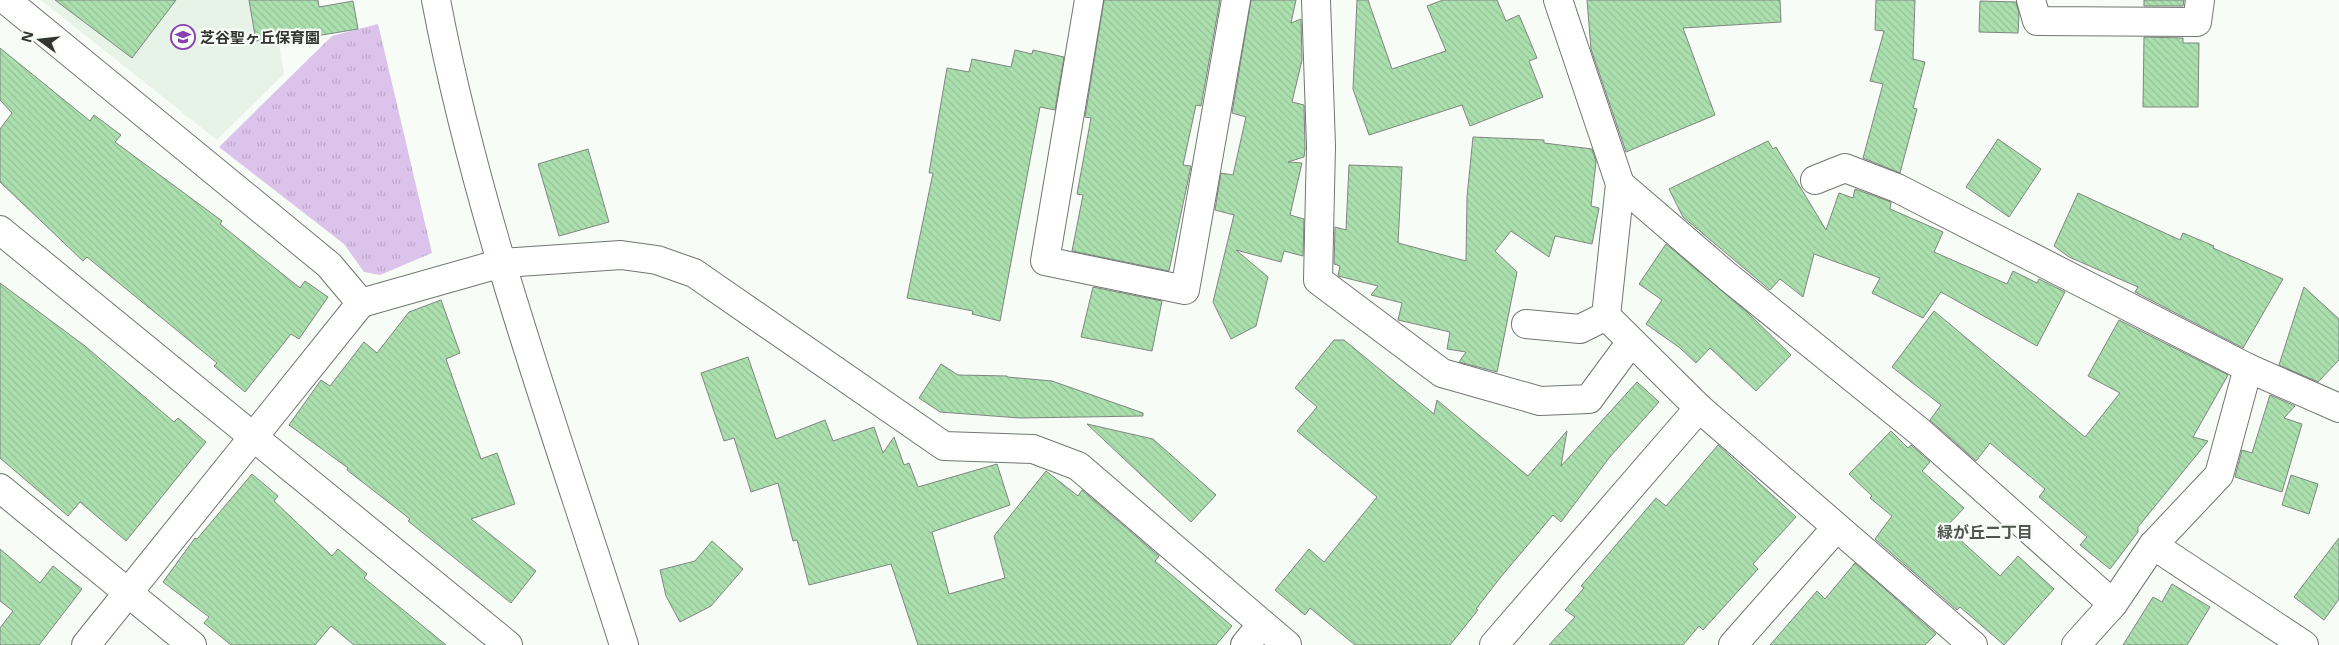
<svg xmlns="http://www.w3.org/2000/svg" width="2339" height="645" viewBox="0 0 2339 645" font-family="'Noto Sans','Noto Sans JP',sans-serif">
<defs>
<pattern id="grass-tufts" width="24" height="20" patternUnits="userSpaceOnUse" patternTransform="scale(1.25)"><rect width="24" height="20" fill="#dbc3eb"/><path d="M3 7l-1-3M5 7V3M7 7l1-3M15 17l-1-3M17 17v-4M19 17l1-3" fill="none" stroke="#bca8ca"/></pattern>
<pattern id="building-back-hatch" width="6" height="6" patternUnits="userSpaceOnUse" patternTransform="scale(1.25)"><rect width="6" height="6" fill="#abe0ae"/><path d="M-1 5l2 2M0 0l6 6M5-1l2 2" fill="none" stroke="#94c196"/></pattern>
</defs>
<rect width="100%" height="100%" fill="#f7fcf7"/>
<polygon fill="#e8f3e8" points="41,0 271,0 284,74 217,140"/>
<polygon fill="url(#grass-tufts)" points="378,24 432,253 380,275 364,272 344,244 219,147 332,36"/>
<g fill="url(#building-back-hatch)" stroke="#808581">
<polygon points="55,0 176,0 132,58"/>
<polygon points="249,0 318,0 319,7 353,1 358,29 280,42 279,37 256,41"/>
<polygon points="1104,0 1220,0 1201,106 1196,105 1183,165 1191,166 1169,271 1072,251 1083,195 1077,194 1091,118 1085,117"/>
<polygon points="1251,0 1296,0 1291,23 1301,19 1302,60 1292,102 1304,105 1305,149 1304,157 1288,162 1302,163 1290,215 1304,219 1303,256 1284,251 1281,262 1236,250 1268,277 1256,326 1231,339 1213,302 1234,215 1215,210 1221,173 1233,175 1246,117 1232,113"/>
<polygon points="1357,0 1368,0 1392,69 1446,51 1427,6 1443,0 1497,0 1506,21 1519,15 1537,58 1529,61 1543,97 1470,126 1462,105 1369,135 1353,89"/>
<polygon points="1587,0 1780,0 1781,22 1683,28 1715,115 1626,152 1591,49"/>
<polygon points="1876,0 1915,0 1913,59 1925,62 1913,108 1917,109 1900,173 1863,158 1883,84 1870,81 1884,31 1875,30"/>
<polygon points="2144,0 2184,0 2183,6 2144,6"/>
<polygon points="1980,1 2016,2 2019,14 2018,33 1979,32"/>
<polygon points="2144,37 2183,38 2183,43 2199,43 2198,107 2143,107"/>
<polygon points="0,48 90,121 94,115 121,135 115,142 222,221 220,224 300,288 305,281 328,297 299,339 291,334 245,392 214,366 217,363 87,257 83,261 0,182 0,129 12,113 0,100"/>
<polygon points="1015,50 1032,54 1033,50 1064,57 1055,110 1040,107 1000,321 972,314 973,311 907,298 933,173 929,173 947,68 969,72 972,59 1011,67"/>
<polygon points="1473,137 1544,140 1544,143 1592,149 1596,162 1591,206 1599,208 1592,244 1555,236 1549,257 1511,231 1495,251 1517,272 1497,372 1459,362 1466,352 1447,349 1450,332 1398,320 1402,303 1371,295 1378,286 1338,276 1340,266 1334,264 1335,227 1346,230 1349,165 1402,167 1398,243 1466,261 1467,197"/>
<polygon points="1998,139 2041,169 2009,217 1966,187"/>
<polygon points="1768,141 1773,149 1776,147 1826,230 1839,193 1853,198 1855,189 1891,202 1890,209 1943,232 1934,252 2007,284 2013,271 2037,283 2039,279 2065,292 2037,346 1941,292 1923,318 1872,293 1880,278 1814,254 1803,297 1780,279 1770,290 1683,217 1669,189"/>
<polygon points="588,149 609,222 559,236 538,164"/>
<polygon points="2078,193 2180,240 2183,233 2214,246 2213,248 2283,279 2243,348 2135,292 2138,287 2069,257 2054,246"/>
<polygon points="1666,244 1747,312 1791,355 1756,391 1710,348 1696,363 1680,348 1646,324 1662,300 1639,284"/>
<polygon points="0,283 85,346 174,422 178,418 206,442 126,541 80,502 68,516 0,458"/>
<polygon points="1093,287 1162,301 1152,351 1081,337"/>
<polygon points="2304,287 2339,319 2339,360 2318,382 2279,365"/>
<polygon points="441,300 460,353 446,359 481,459 497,453 515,504 471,519 536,571 511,603 408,521 410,519 347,470 348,468 289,425 321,380 330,386 364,342 377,353 409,312"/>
<polygon points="1934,311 2085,437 2120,393 2088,376 2119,320 2228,375 2193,437 2208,441 2138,527 2138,532 2110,569 2080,545 2087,537 2039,497 2045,489 1990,443 1976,461 1930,420 1941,405 1892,367"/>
<polygon points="1334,340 1344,340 1434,414 1437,400 1528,476 1567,431 1561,466 1637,382 1659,402 1609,458 1561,522 1553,515 1500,578 1476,609 1478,610 1450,645 1355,645 1310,608 1305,615 1275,590 1309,549 1324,562 1377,497 1297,431 1317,407 1295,388"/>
<polygon points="748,357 776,439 825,420 833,441 874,427 883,453 894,437 904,465 909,463 918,487 997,464 1010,505 932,532 949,594 1005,578 994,536 1046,471 1078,496 1082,490 1159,556 1155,561 1232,626 1216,645 918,645 891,564 809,585 797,540 793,541 778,483 751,492 734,438 724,441 701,373"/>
<polygon points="941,364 958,375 1007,376 1007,377 1052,381 1143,413 1143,416 1020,418 940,412 919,398"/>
<polygon points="2270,395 2295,406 2284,418 2302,424 2282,492 2235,477 2242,450 2252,453"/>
<polygon points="1087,424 1153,439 1216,495 1191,522"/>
<polygon points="1891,431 1908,448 1911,445 1930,462 1922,471 1964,508 1946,527 2000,576 2018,556 2054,589 2004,645 1960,607 1957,610 1875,539 1892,516 1870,498 1872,496 1849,474"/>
<polygon points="1718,445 1796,517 1753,564 1758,569 1703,630 1699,626 1683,645 1549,645 1575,617 1565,610 1584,588 1581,586 1656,498 1666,506"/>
<polygon points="252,474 278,496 274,501 332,556 338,549 367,574 364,578 446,645 354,645 331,626 315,645 231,645 204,623 209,617 163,582 195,538 197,539"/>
<polygon points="2291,475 2318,484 2309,514 2282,505"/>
<polygon points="2339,538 2339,599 2324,620 2294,597"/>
<polygon points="712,541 743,569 711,606 680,622 666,596 660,570 695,561"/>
<polygon points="0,549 40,583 53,566 82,589 39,645 0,645 0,628 13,611 0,601"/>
<polygon points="1855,563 1936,634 1925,645 1770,645 1817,591 1825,599"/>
<polygon points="2172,584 2210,607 2187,645 2123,645 2153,597 2162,602"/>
</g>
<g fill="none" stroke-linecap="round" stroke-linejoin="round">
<defs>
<g id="minor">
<polyline points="6,0 329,265 361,303 86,645"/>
<polyline points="1089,0 1045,261 1185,290 1236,0"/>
<polyline points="1316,0 1321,146 1318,280 1442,373 1540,401 1589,399 1631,342"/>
<polyline points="2031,0 2037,21 2197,22 2200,0"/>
<polyline points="1815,180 1845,168 1897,188 2248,368"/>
<polyline points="1620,184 1727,276 1920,432 2113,604 2076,645"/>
<polyline points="0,230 508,645"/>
<polyline points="361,303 502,263 621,255 657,260 694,273 944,446 1033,449 1078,466 1287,645"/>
<polyline points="1606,316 1699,408 1973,645"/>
<polyline points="1526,324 1580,329 1606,316 1620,184 1558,0"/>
<polyline points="0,488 192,645"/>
<polyline points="2153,545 2304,645"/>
<polyline points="2113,604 2153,545 2219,475 2248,368 2339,408"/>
<polyline points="1245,645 1262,624"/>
<polyline points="1494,645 1699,408"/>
<polyline points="1733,645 1836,528"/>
</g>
<path id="tertiary" d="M436,0C477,217 557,434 624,645"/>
</defs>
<use href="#minor" stroke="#727672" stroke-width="30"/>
<use href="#tertiary" stroke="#727672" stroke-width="30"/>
<use href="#minor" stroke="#fff" stroke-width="28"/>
<use href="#tertiary" stroke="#fff" stroke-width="28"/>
</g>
<defs>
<symbol id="school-ring" viewBox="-11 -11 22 22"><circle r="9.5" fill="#f7fcf7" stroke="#8a40b2" stroke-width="1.5"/><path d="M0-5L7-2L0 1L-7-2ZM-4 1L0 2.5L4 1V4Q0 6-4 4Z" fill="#8a40b2"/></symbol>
</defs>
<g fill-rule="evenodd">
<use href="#school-ring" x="169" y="23" width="28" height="28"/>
</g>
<g text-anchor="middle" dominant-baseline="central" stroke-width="4.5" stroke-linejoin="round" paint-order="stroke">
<g font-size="15" font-weight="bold" fill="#323432" stroke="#f7fcf7" text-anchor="start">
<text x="200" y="37">芝谷聖ヶ丘保育園</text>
</g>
<g font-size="16" font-weight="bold" fill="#515551" stroke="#f7fcf7">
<text x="1985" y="532">緑が丘二丁目</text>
</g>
</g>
<g transform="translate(40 40) rotate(285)" stroke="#f7fcf7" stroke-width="4" paint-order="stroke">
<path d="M0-4L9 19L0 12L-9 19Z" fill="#323432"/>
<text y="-8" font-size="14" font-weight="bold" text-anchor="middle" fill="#323432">N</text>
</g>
</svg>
